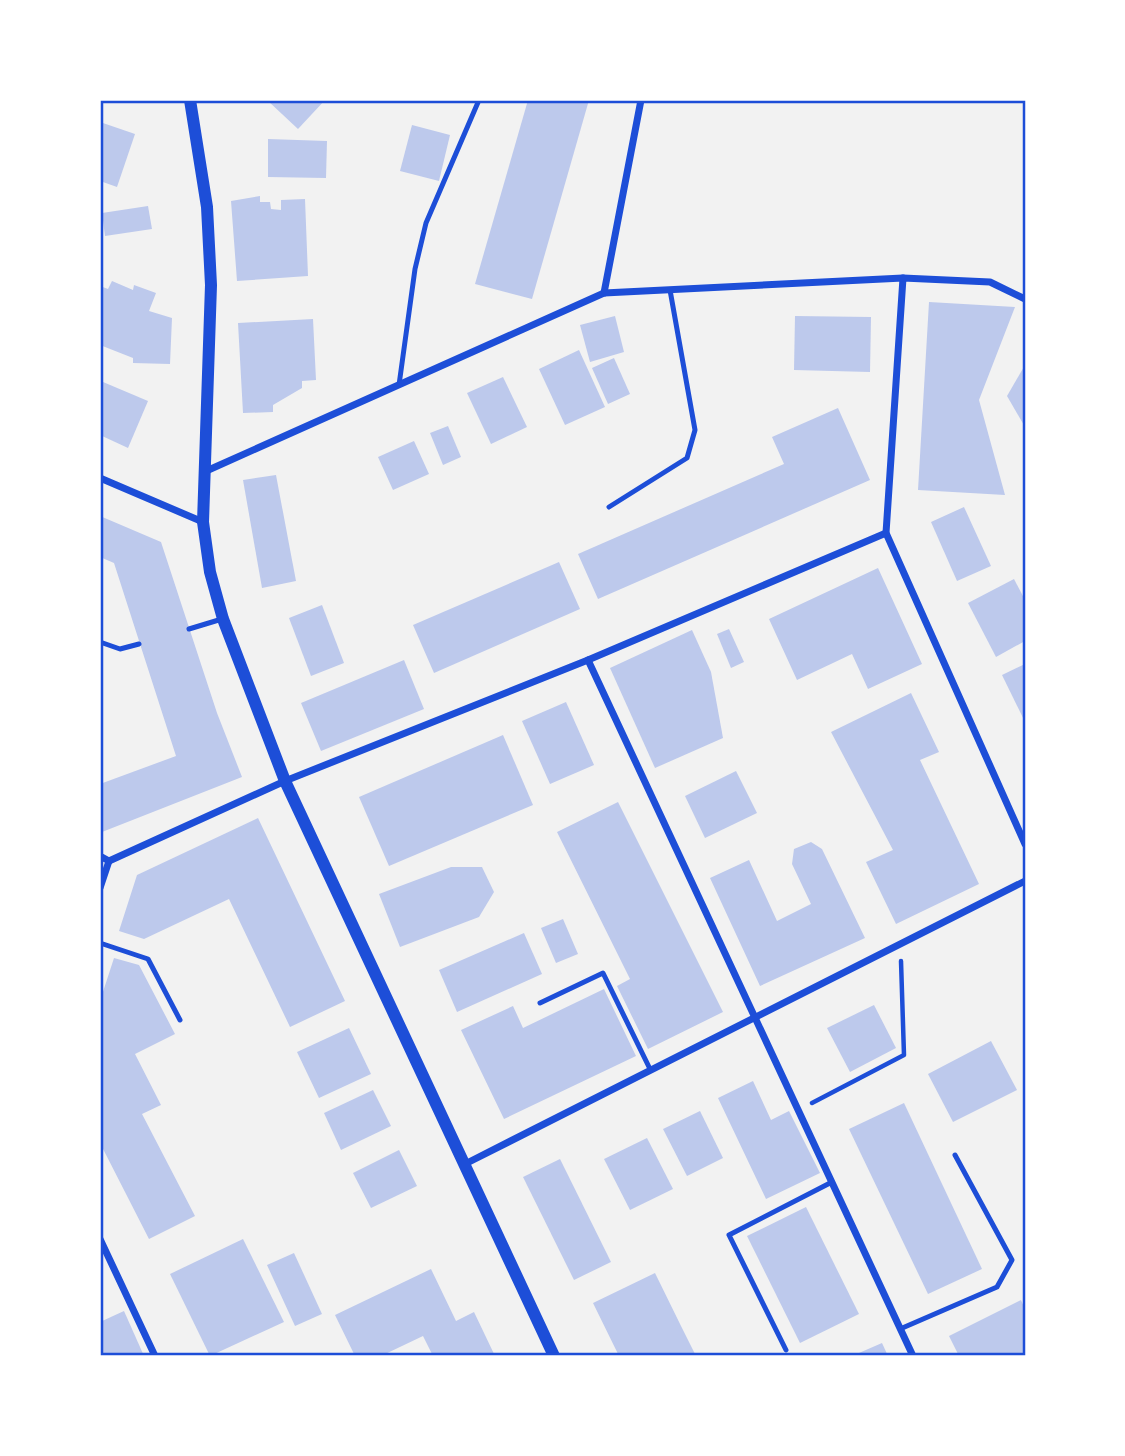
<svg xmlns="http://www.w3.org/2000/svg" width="1125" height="1456" viewBox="0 0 1125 1456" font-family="'DejaVu Sans',sans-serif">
<rect width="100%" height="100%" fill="#f2f2f2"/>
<g fill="#bdc9ec">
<polygon points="267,100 325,100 298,129"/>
<polygon points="528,100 589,100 532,299 475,284"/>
<polygon points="100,122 135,134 117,187 100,181"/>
<polygon points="412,125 450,135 439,181 400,171"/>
<polygon points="268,139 327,141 326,178 268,177"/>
<polygon points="260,196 260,202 270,202 271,209 281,210 281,200 305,199 308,276 237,281 231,201"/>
<polygon points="148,206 152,229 105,236 102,213"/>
<polygon points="112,281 133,290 134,285 156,293 149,311 172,318 170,364 133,363 133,358 100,345 100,286 108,289"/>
<polygon points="929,302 1015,307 979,400 1005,495 918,490"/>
<polygon points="615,316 624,352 590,362 580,325"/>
<polygon points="795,316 871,317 870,372 794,370"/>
<polygon points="313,319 316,380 302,381 302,388 273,405 273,412 243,413 238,323"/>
<polygon points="579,350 605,407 565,425 539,369"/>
<polygon points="614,358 630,394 608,404 592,368"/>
<polygon points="1025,365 1025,427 1007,396"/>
<polygon points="503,377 527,427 491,444 467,393"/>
<polygon points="103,382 148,401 128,448 100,435 100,384"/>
<polygon points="838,408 870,480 598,599 578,554 784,464 772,437"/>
<polygon points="448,426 461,457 443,465 430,433"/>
<polygon points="414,441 429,474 393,490 378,457"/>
<polygon points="276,475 296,581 262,588 243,480"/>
<polygon points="964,507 991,566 957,581 931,522"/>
<polygon points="100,516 161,542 217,713 242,777 102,832 100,784 176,756 114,563 100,557"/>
<polygon points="559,562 580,609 434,673 413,625"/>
<polygon points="878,568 922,664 868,689 852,654 797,680 769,619"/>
<polygon points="1014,579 1025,600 1025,641 996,657 968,603"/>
<polygon points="322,605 344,663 311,676 289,618"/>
<polygon points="729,629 744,662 731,668 717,634"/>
<polygon points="692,630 711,672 723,738 655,768 610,668"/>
<polygon points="404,660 424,709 321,751 301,703"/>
<polygon points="1025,664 1025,722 1002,675"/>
<polygon points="911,693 939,752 920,760 979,884 896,924 866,862 893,850 831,732"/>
<polygon points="566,702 594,765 550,784 522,721"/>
<polygon points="503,735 533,805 389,866 359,797"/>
<polygon points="736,771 757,813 705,838 685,796"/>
<polygon points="618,802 723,1012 648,1049 617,986 630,979 557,832"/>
<polygon points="258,818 345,1001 290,1027 229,899 144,939 119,931 137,875"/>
<polygon points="811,842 822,849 865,938 760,986 710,878 749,860 777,921 811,904 792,864 794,849"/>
<polygon points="451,867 482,867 494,892 479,917 400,947 379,894"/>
<polygon points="563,919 578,954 556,963 541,928"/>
<polygon points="524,933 542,974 457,1012 439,970"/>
<polygon points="114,958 139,965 175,1034 135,1054 161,1105 142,1114 195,1216 149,1239 100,1143 100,1001"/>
<polygon points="604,989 636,1056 504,1119 461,1030 513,1006 523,1028"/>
<polygon points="874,1005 896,1048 850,1072 827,1028"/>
<polygon points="349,1028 371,1074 319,1098 297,1052"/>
<polygon points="991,1041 1017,1090 953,1122 928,1074"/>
<polygon points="753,1081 771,1120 789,1111 820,1173 766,1199 718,1098"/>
<polygon points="373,1090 391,1126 341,1150 324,1113"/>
<polygon points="904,1103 982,1269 928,1294 849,1129"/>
<polygon points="700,1111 723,1158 687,1176 663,1129"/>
<polygon points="647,1138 673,1189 630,1210 604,1159"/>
<polygon points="399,1150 417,1186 371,1208 353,1173"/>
<polygon points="560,1159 611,1262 574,1280 523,1177"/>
<polygon points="806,1207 859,1314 800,1343 747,1236"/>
<polygon points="243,1239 284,1322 210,1356 170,1274"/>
<polygon points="294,1253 322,1314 295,1326 267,1265"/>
<polygon points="431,1269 456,1321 474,1312 495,1356 433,1356 423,1336 381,1356 355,1356 335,1315"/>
<polygon points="655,1273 681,1326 696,1356 619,1356 593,1303"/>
<polygon points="1021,1300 1025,1309 1025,1356 959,1356 949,1336"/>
<polygon points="124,1311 144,1356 100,1356 100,1322"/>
<polygon points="882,1343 888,1356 852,1356"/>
</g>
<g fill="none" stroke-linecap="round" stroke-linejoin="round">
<polyline stroke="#1d4ed8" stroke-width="4.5" points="812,1103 904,1055 901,961"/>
<g stroke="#1d4ed8" stroke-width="5">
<polyline points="399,385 415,269 426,223 479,100"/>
<polyline points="609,507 687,458 695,430 670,290"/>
<polyline points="189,629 222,619"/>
<polyline points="100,642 120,649 139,644"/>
<polyline points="100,943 148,959 180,1020"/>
<polyline points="540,1003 603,973 650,1069"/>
<polyline points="900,1329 997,1287 1012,1260 955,1155"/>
<polyline points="786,1350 729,1235 832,1182"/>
</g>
<g stroke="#1d4ed8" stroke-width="7">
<polyline points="903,278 886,533 1025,844"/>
<polyline points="604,293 641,100"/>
<polyline points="204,472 604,293 903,278 990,282 1025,299"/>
<polyline points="100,478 203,522"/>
<polyline points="588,660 913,1356"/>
<polyline points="100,856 109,861"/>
<polyline points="109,861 285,781 588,660 886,533"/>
<polyline points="100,888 109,861"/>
<polyline points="465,1164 1025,881"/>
<polyline points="100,1239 155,1356"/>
</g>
<polyline stroke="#1d4ed8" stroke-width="12" points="190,100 207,207 211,285 203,522 210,572 223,619 285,781 554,1356"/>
</g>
<rect width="1125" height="1456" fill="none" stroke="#ffffff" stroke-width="203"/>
<rect x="102" y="102" width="922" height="1252" fill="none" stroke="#1d4ed8" stroke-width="2.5"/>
</svg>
